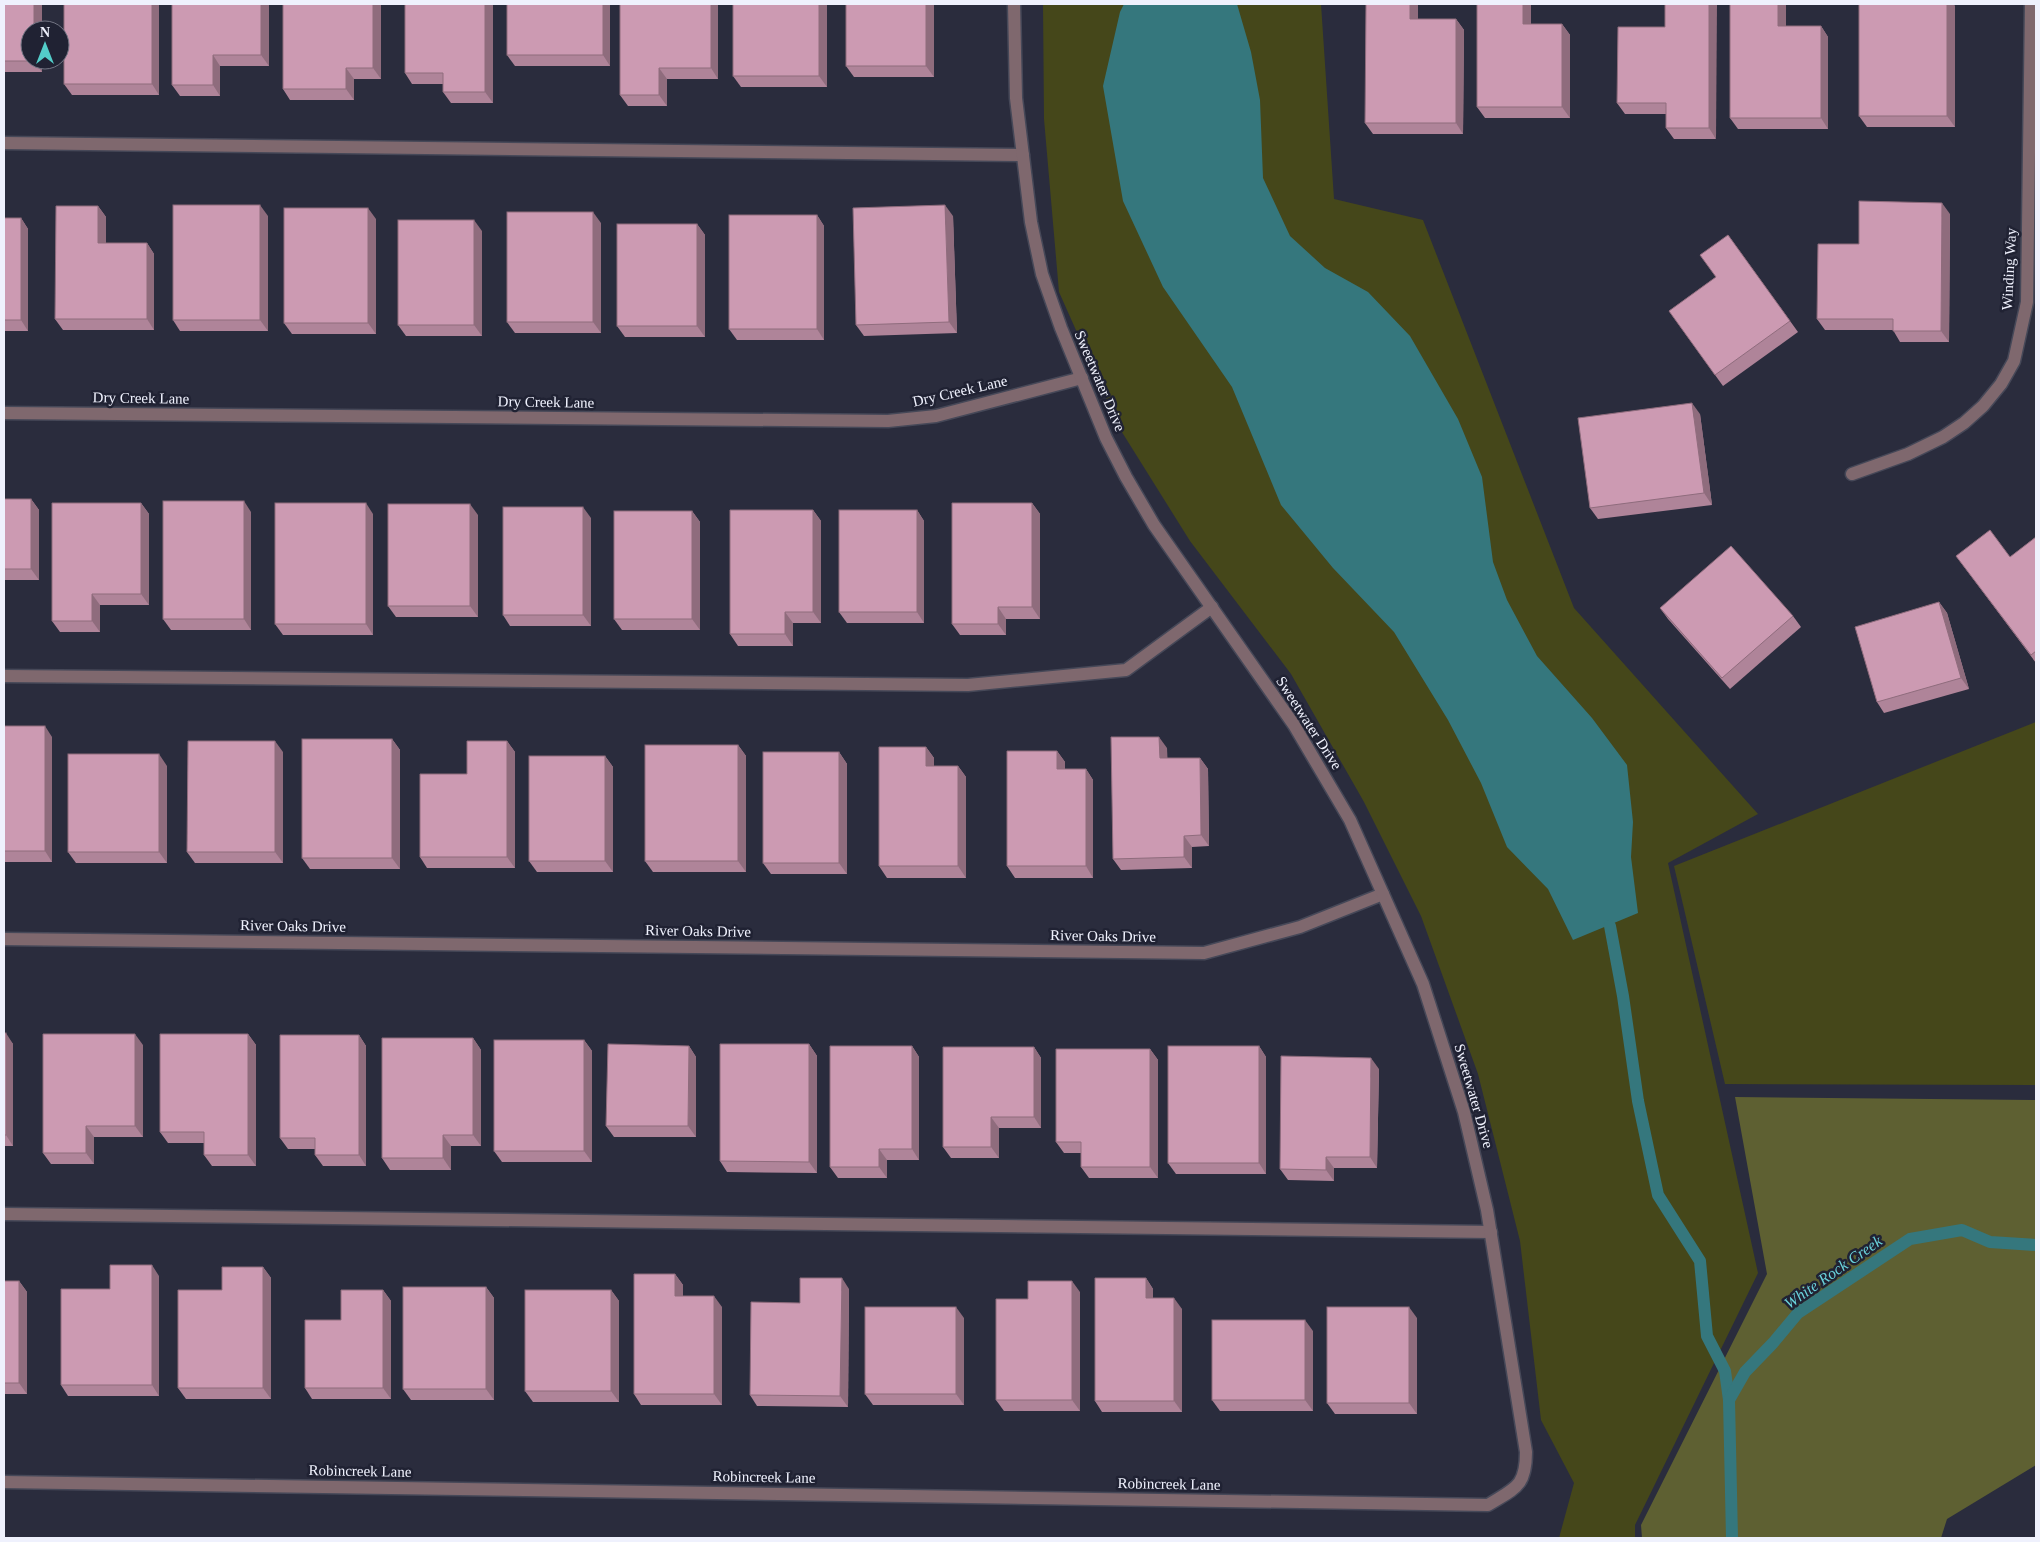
<svg xmlns="http://www.w3.org/2000/svg" width="2040" height="1542" viewBox="0 0 2040 1542" font-family="Georgia,serif">
<rect width="100%" height="100%" fill="#2a2c3d"/>
<g fill="#45471a">
<polygon points="1043,4 1321,4 1334,199 1423,220 1574,608 1758,814 1668,863 1758,1273 1635,1525 1635,1538 1559,1538 1574,1483 1541,1420 1520,1241 1478,1074 1421,916 1364,802 1291,674 1190,541 1120,429 1059,292 1044,119"/>
<polygon points="2036,722 2036,1085 1725,1084 1674,866"/>
</g>
<polygon fill="#5e6032" points="1735,1097 2036,1100 2036,1465 1947,1519 1941,1538 1642,1538 1641,1525 1767,1274"/>
<polygon fill="#35777d" points="1124,4 1237,4 1251,52 1260,100 1263,178 1290,236 1325,268 1368,292 1410,336 1458,419 1482,477 1493,562 1507,600 1537,656 1592,718 1627,765 1633,822 1631,857 1638,913 1573,940 1548,889 1507,847 1481,783 1448,720 1394,632 1333,568 1281,505 1232,387 1163,287 1123,201 1103,86 1120,12"/>
<g fill="none" stroke-linecap="round" stroke-linejoin="round">
<g stroke="#35777d" stroke-width="12">
<polyline points="1610,926 1623,996 1638,1101 1658,1195 1700,1261 1707,1336 1725,1371 1729,1400"/>
<polyline points="1732,1538 1729,1400 1745,1372 1773,1343 1798,1313 1910,1239 1962,1230 1990,1242 2036,1245"/>
</g>
<defs>
<g id="service">
<polyline points="4,143 1023,155"/>
<polyline points="4,676 968,685 1126,670 1212,607"/>
<polyline points="4,1214 1491,1232"/>
</g>
<g id="minor">
<polyline points="4,413 888,421 936,416 1082,378"/>
<polyline points="1852,474 1908,454 1943,437 1964,423 1983,406 2001,384 2014,361 2027,302 2031,4"/>
<polyline points="4,939 1204,953 1300,927 1383,894"/>
<path d="M4,1482L1488,1505C1515,1488 1526,1487 1526,1452L1487,1210L1464,1112L1423,984L1350,820L1294,725L1154,525L1126,477L1106,438L1061,328L1042,274L1031,222L1016,98L1014,4"/>
</g>
</defs>
<use href="#service" stroke="#464858" stroke-width="15"/>
<use href="#minor" stroke="#464858" stroke-width="15"/>
<use href="#service" stroke="#7f686e" stroke-width="12"/>
<use href="#minor" stroke="#7f686e" stroke-width="12"/>
</g>
<g fill="#af8499">
<rect x="4" y="4" width="38" height="68"/>
<polygon points="159,4 159,95 72,95 64,84"/>
<polygon points="269,4 269,66 220,66 220,96 180,96 172,85"/>
<polygon points="381,4 381,79 354,79 354,100 290,100 283,89"/>
<polygon points="493,4 493,103 451,103 443,92 443,84 412,84 405,73"/>
<polygon points="610,4 610,66 515,66 507,55"/>
<polygon points="718,4 718,79 667,79 667,106 628,106 620,95"/>
<polygon points="827,4 827,87 741,87 733,76"/>
<polygon points="934,4 934,77 854,77 846,66"/>
<polygon points="1418,4 1418,19 1456,19 1464,30 1463,134 1373,134 1365,123"/>
<polygon points="1531,4 1531,24 1562,24 1570,35 1570,118 1485,118 1477,107"/>
<polygon points="1786,4 1786,26 1821,26 1828,37 1828,129 1738,129 1730,118"/>
<polygon points="1955,6 1955,127 1867,127 1859,116"/>
<polygon points="1665,27 1716,139 1674,139 1666,128 1666,114 1625,114 1617,103"/>
<polygon points="98,206 106,217 106,243 147,243 154,254 154,330 63,330 55,319"/>
<polygon points="1950,214 1949,342 1900,342 1893,330 1825,330 1817,319 1859,244"/>
<polygon points="817,215 824,226 824,340 737,340 729,329"/>
<polygon points="268,216 268,331 180,331 173,320"/>
<polygon points="953,216 957,333 864,336 856,325"/>
<polygon points="4,218 21,218 28,229 28,331 4,331"/>
<polygon points="376,219 376,334 292,334 284,323"/>
<polygon points="601,223 601,333 515,333 507,322"/>
<polygon points="697,224 705,235 705,337 625,337 617,326"/>
<polygon points="482,231 482,336 406,336 398,325"/>
<polygon points="1728,235 1798,332 1723,386 1669,311 1716,277"/>
<polygon points="1700,414 1712,505 1598,519 1590,508"/>
<polygon points="4,499 31,499 39,510 39,580 4,580"/>
<polygon points="141,503 149,514 149,605 100,605 100,632 60,632 52,621"/>
<polygon points="1032,503 1040,514 1040,619 1006,619 1006,635 960,635 952,624"/>
<polygon points="813,510 821,521 821,623 793,623 793,646 738,646 730,634"/>
<polygon points="917,510 924,521 924,623 847,623 839,612"/>
<polygon points="692,511 700,522 700,630 622,630 614,619"/>
<polygon points="251,512 251,630 171,630 163,619"/>
<polygon points="373,514 373,635 283,635 275,624"/>
<polygon points="478,515 478,617 396,617 388,606"/>
<polygon points="591,518 591,626 510,626 503,615"/>
<polygon points="2036,537 2036,663 1956,556 2010,557"/>
<polygon points="1939,602 1947,613 1969,689 1884,713 1877,702"/>
<polygon points="1660,608 1793,616 1801,627 1730,689 1668,619"/>
<polygon points="4,726 52,737 52,862 4,862"/>
<polygon points="392,739 400,750 400,869 310,869 302,858"/>
<polygon points="507,741 515,752 515,868 427,868 420,857 467,774"/>
<polygon points="738,745 746,756 746,872 653,872 645,861"/>
<polygon points="926,747 934,758 934,766 958,766 966,777 966,878 887,878 879,866"/>
<polygon points="1167,748 1167,758 1200,758 1208,769 1209,846 1192,847 1192,868 1121,870 1113,859"/>
<polygon points="1057,751 1065,762 1065,769 1086,769 1093,780 1093,878 1015,878 1007,866"/>
<polygon points="283,752 283,863 195,863 187,852"/>
<polygon points="839,752 847,764 847,874 771,874 763,863"/>
<polygon points="605,756 613,767 613,872 537,872 529,861"/>
<polygon points="167,766 167,863 76,863 68,852"/>
<polygon points="4,1033 13,1044 13,1146 4,1146"/>
<polygon points="248,1034 256,1045 256,1166 212,1166 204,1155 204,1143 168,1143 160,1132"/>
<polygon points="359,1035 366,1046 366,1166 323,1166 315,1155 315,1149 288,1149 280,1138"/>
<polygon points="473,1038 481,1050 481,1146 451,1146 451,1170 390,1170 382,1158"/>
<polygon points="584,1040 592,1051 592,1162 502,1162 494,1151"/>
<polygon points="809,1044 817,1056 817,1173 727,1172 720,1161"/>
<polygon points="143,1045 143,1137 94,1137 94,1164 51,1164 43,1153"/>
<polygon points="689,1046 696,1057 696,1137 614,1137 606,1126"/>
<polygon points="912,1046 919,1057 919,1160 887,1160 887,1178 838,1178 830,1167"/>
<polygon points="1259,1046 1266,1057 1266,1174 1176,1174 1168,1163"/>
<polygon points="1034,1047 1041,1058 1041,1128 999,1128 999,1158 951,1158 943,1147"/>
<polygon points="1150,1049 1158,1060 1158,1178 1089,1178 1081,1167 1081,1153 1064,1153 1056,1142"/>
<polygon points="1379,1069 1377,1168 1334,1168 1334,1181 1288,1180 1280,1169"/>
<polygon points="263,1267 271,1278 271,1399 186,1399 178,1388 222,1290"/>
<polygon points="675,1274 683,1285 683,1296 722,1307 722,1405 641,1405 634,1394"/>
<polygon points="159,1276 159,1396 68,1396 61,1385 110,1289"/>
<polygon points="1146,1278 1153,1289 1153,1298 1182,1309 1182,1412 1102,1412 1095,1401"/>
<polygon points="4,1281 19,1281 27,1292 27,1394 4,1394"/>
<polygon points="486,1287 494,1298 494,1400 411,1400 403,1389"/>
<polygon points="849,1289 848,1407 757,1406 750,1395 800,1303"/>
<polygon points="383,1290 391,1301 391,1399 312,1399 305,1388 341,1320"/>
<polygon points="611,1290 619,1301 619,1402 533,1402 525,1391"/>
<polygon points="1080,1292 1080,1411 1004,1411 996,1400 1028,1299"/>
<polygon points="964,1318 964,1405 873,1405 865,1394"/>
<polygon points="1417,1318 1417,1414 1335,1414 1327,1403"/>
<polygon points="1313,1331 1313,1411 1220,1411 1212,1400"/>
</g>
<g fill="#8f6c7d">
<rect x="34" y="4" width="8" height="26"/>
<polygon points="152,4 159,4 159,95 152,84"/>
<polygon points="261,4 269,4 269,66 261,55"/>
<polygon points="373,4 381,4 381,79 373,68"/>
<polygon points="485,4 493,4 493,103 485,92"/>
<polygon points="603,4 610,4 610,66 603,55"/>
<polygon points="711,4 718,4 718,79 711,68"/>
<polygon points="819,4 827,4 827,87 819,76"/>
<polygon points="926,4 934,4 934,77 926,66"/>
<polygon points="1410,4 1418,4 1418,30 1410,19"/>
<polygon points="1523,4 1531,4 1531,35 1523,24"/>
<polygon points="1709,4 1717,4 1716,139 1709,128"/>
<polygon points="1778,4 1786,4 1786,37 1778,26"/>
<polygon points="1947,4 1954,4 1955,6 1955,127 1947,116"/>
<polygon points="1456,19 1464,30 1463,134 1456,123"/>
<polygon points="1562,24 1570,35 1570,118 1562,107"/>
<polygon points="1821,26 1828,37 1828,129 1821,118"/>
<polygon points="213,55 220,66 220,96 213,85"/>
<polygon points="34,60 42,60 42,72 34,61"/>
<polygon points="346,68 354,79 354,100 346,89"/>
<polygon points="659,68 667,79 667,106 659,95"/>
<polygon points="1942,203 1950,214 1949,342 1941,331"/>
<polygon points="260,205 268,216 268,331 260,320"/>
<polygon points="945,205 953,216 957,333 949,322"/>
<polygon points="98,206 106,217 106,254 98,243"/>
<polygon points="368,208 376,219 376,334 368,323"/>
<polygon points="593,212 601,223 601,333 593,322"/>
<polygon points="817,215 824,226 824,340 817,329"/>
<polygon points="21,218 28,229 28,331 21,320"/>
<polygon points="474,220 482,231 482,336 474,325"/>
<polygon points="697,224 705,235 705,337 697,326"/>
<polygon points="147,243 154,254 154,330 147,319"/>
<polygon points="1692,403 1700,414 1712,505 1704,493"/>
<polygon points="31,499 39,510 39,580 31,569"/>
<polygon points="244,501 251,512 251,630 244,619"/>
<polygon points="141,503 149,514 149,605 141,594"/>
<polygon points="366,503 373,514 373,635 366,624"/>
<polygon points="1032,503 1040,514 1040,619 1032,607"/>
<polygon points="470,504 478,515 478,617 470,606"/>
<polygon points="583,507 591,518 591,626 583,615"/>
<polygon points="813,510 821,521 821,623 813,612"/>
<polygon points="917,510 924,521 924,623 917,612"/>
<polygon points="692,511 700,522 700,630 692,619"/>
<polygon points="92,594 100,605 100,632 92,621"/>
<polygon points="1939,602 1947,613 1969,689 1961,678"/>
<polygon points="998,607 1006,619 1006,635 998,624"/>
<polygon points="785,612 793,623 793,646 785,634"/>
<polygon points="45,726 52,737 52,862 45,851"/>
<polygon points="1159,737 1167,748 1168,769 1160,758"/>
<polygon points="392,739 400,750 400,869 392,858"/>
<polygon points="275,741 283,752 283,863 275,852"/>
<polygon points="507,741 515,752 515,868 507,857"/>
<polygon points="738,745 746,756 746,872 738,861"/>
<polygon points="926,747 934,758 934,777 926,766"/>
<polygon points="1057,751 1065,762 1065,780 1057,769"/>
<polygon points="839,752 847,764 847,874 839,863"/>
<polygon points="159,754 167,766 167,863 159,852"/>
<polygon points="605,756 613,767 613,872 605,861"/>
<polygon points="1200,758 1208,769 1209,846 1201,835"/>
<polygon points="958,766 966,777 966,878 958,866"/>
<polygon points="1086,769 1093,780 1093,878 1086,866"/>
<polygon points="1184,836 1192,847 1192,868 1184,857"/>
<polygon points="6,1033 13,1044 13,1146 6,1135"/>
<polygon points="135,1034 143,1045 143,1137 135,1126"/>
<polygon points="248,1034 256,1045 256,1166 248,1155"/>
<polygon points="359,1035 366,1046 366,1166 359,1155"/>
<polygon points="473,1038 481,1050 481,1146 473,1135"/>
<polygon points="584,1040 592,1051 592,1162 584,1151"/>
<polygon points="809,1044 817,1056 817,1173 809,1162"/>
<polygon points="689,1046 696,1057 696,1137 688,1126"/>
<polygon points="912,1046 919,1057 919,1160 912,1149"/>
<polygon points="1259,1046 1266,1057 1266,1174 1259,1163"/>
<polygon points="1034,1047 1041,1058 1041,1128 1034,1117"/>
<polygon points="1150,1049 1158,1060 1158,1178 1150,1167"/>
<polygon points="1371,1058 1379,1069 1377,1168 1370,1157"/>
<polygon points="991,1117 999,1128 999,1158 991,1147"/>
<polygon points="86,1126 94,1137 94,1164 86,1153"/>
<polygon points="443,1135 451,1146 451,1170 443,1158"/>
<polygon points="879,1149 887,1160 887,1178 879,1167"/>
<polygon points="1326,1157 1334,1168 1334,1181 1326,1170"/>
<polygon points="152,1265 159,1276 159,1396 152,1385"/>
<polygon points="263,1267 271,1278 271,1399 263,1388"/>
<polygon points="675,1274 683,1285 683,1307 675,1296"/>
<polygon points="842,1278 849,1289 848,1407 840,1396"/>
<polygon points="1146,1278 1153,1289 1153,1309 1146,1298"/>
<polygon points="19,1281 27,1292 27,1394 19,1383"/>
<polygon points="1072,1281 1080,1292 1080,1411 1072,1400"/>
<polygon points="486,1287 494,1298 494,1400 486,1389"/>
<polygon points="383,1290 391,1301 391,1399 383,1388"/>
<polygon points="611,1290 619,1301 619,1402 611,1391"/>
<polygon points="714,1296 722,1307 722,1405 714,1394"/>
<polygon points="1174,1298 1182,1309 1182,1412 1174,1401"/>
<polygon points="956,1307 964,1318 964,1405 956,1394"/>
<polygon points="1409,1307 1417,1318 1417,1414 1409,1403"/>
<polygon points="1305,1320 1313,1331 1313,1411 1305,1400"/>
</g>
<g fill="#cc9ab2" stroke="#8f6c7d">
<polygon points="4,4 34,4 34,30 30,30 30,60 34,60 34,61 4,61"/>
<rect x="64" y="4" width="88" height="80"/>
<polygon points="172,4 261,4 261,55 213,55 213,85 172,85"/>
<polygon points="283,4 373,4 373,68 346,68 346,89 283,89"/>
<polygon points="405,4 485,4 485,92 443,92 443,73 405,73"/>
<rect x="507" y="4" width="96" height="51"/>
<polygon points="620,4 711,4 711,68 659,68 659,95 620,95"/>
<rect x="733" y="4" width="86" height="72"/>
<rect x="846" y="4" width="80" height="62"/>
<polygon points="1366,4 1410,4 1410,19 1456,19 1456,123 1365,123"/>
<polygon points="1477,4 1523,4 1523,24 1562,24 1562,107 1477,107"/>
<polygon points="1665,4 1709,4 1709,128 1666,128 1666,103 1617,103 1618,27 1665,27"/>
<polygon points="1730,4 1778,4 1778,26 1821,26 1821,118 1730,118"/>
<rect x="1859" y="4" width="88" height="112"/>
<polygon points="1859,201 1942,203 1941,331 1893,331 1893,319 1817,319 1818,244 1859,244"/>
<rect x="173" y="205" width="87" height="115"/>
<polygon points="945,205 949,322 856,325 853,208"/>
<polygon points="56,206 98,206 98,243 147,243 147,319 55,319"/>
<rect x="284" y="208" width="84" height="115"/>
<rect x="507" y="212" width="86" height="110"/>
<rect x="729" y="215" width="88" height="114"/>
<rect x="4" y="218" width="17" height="102"/>
<rect x="398" y="220" width="76" height="105"/>
<rect x="617" y="224" width="80" height="102"/>
<polygon points="1728,235 1790,321 1715,375 1669,311 1716,277 1700,255"/>
<polygon points="1692,403 1704,493 1590,508 1578,418"/>
<rect x="4" y="499" width="27" height="70"/>
<rect x="163" y="501" width="81" height="118"/>
<polygon points="52,503 141,503 141,594 92,594 92,621 52,621"/>
<rect x="275" y="503" width="91" height="121"/>
<polygon points="952,503 1032,503 1032,607 998,607 998,624 952,624"/>
<rect x="388" y="504" width="82" height="102"/>
<rect x="503" y="507" width="80" height="108"/>
<polygon points="730,510 813,510 813,612 785,612 785,634 730,634"/>
<rect x="839" y="510" width="78" height="102"/>
<rect x="614" y="511" width="78" height="108"/>
<polygon points="1990,530 2010,557 2036,537 2036,651 2031,655 1956,556"/>
<polygon points="1731,546 1793,616 1722,678 1660,608"/>
<polygon points="1939,602 1961,678 1877,702 1855,627"/>
<rect x="4" y="726" width="41" height="125"/>
<polygon points="1111,737 1159,737 1160,758 1200,758 1201,835 1184,836 1184,857 1113,859"/>
<rect x="302" y="739" width="90" height="119"/>
<polygon points="188,741 275,741 275,852 187,852"/>
<polygon points="467,741 507,741 507,857 420,857 420,774 467,774"/>
<rect x="645" y="745" width="93" height="116"/>
<polygon points="879,747 926,747 926,766 958,766 958,866 879,866"/>
<polygon points="1007,751 1057,751 1057,769 1086,769 1086,866 1007,866"/>
<rect x="763" y="752" width="76" height="111"/>
<rect x="68" y="754" width="91" height="98"/>
<rect x="529" y="756" width="76" height="105"/>
<rect x="4" y="1033" width="2" height="102"/>
<polygon points="43,1034 135,1034 135,1126 86,1126 86,1153 43,1153"/>
<polygon points="160,1034 248,1034 248,1155 204,1155 204,1132 160,1132"/>
<polygon points="280,1035 359,1035 359,1155 315,1155 315,1138 280,1138"/>
<polygon points="382,1038 473,1038 473,1135 443,1135 443,1158 382,1158"/>
<rect x="494" y="1040" width="90" height="111"/>
<polygon points="608,1044 689,1046 688,1126 606,1126"/>
<polygon points="720,1044 809,1044 809,1162 720,1161"/>
<polygon points="830,1046 912,1046 912,1149 879,1149 879,1167 830,1167"/>
<rect x="1168" y="1046" width="91" height="117"/>
<polygon points="943,1047 1034,1047 1034,1117 991,1117 991,1147 943,1147"/>
<polygon points="1056,1049 1150,1049 1150,1167 1081,1167 1081,1142 1056,1142"/>
<polygon points="1281,1056 1371,1058 1370,1157 1326,1157 1326,1170 1280,1169"/>
<polygon points="110,1265 152,1265 152,1385 61,1385 61,1289 110,1289"/>
<polygon points="222,1267 263,1267 263,1388 178,1388 178,1290 222,1290"/>
<polygon points="634,1274 675,1274 675,1296 714,1296 714,1394 634,1394"/>
<polygon points="800,1278 842,1278 840,1396 750,1395 751,1302 800,1303"/>
<polygon points="1095,1278 1146,1278 1146,1298 1174,1298 1174,1401 1095,1401"/>
<rect x="4" y="1281" width="15" height="102"/>
<polygon points="1028,1281 1072,1281 1072,1400 996,1400 996,1299 1028,1299"/>
<rect x="403" y="1287" width="83" height="102"/>
<polygon points="341,1290 383,1290 383,1388 305,1388 305,1320 341,1320"/>
<rect x="525" y="1290" width="86" height="101"/>
<rect x="865" y="1307" width="91" height="87"/>
<rect x="1327" y="1307" width="82" height="96"/>
<rect x="1212" y="1320" width="93" height="80"/>
</g>
<g text-anchor="middle" dominant-baseline="central" stroke-width="5" stroke-linejoin="round" paint-order="stroke">
<g font-size="15" fill="#eff1fd" stroke="#202233">
<text transform="translate(2009 269) rotate(-87)">Winding Way</text>
<text transform="translate(1100 381) rotate(67)">Sweetwater Drive</text>
<text transform="translate(960 391) rotate(-13)">Dry Creek Lane</text>
<text transform="translate(141 398) rotate(1)">Dry Creek Lane</text>
<text transform="translate(546 402) rotate(1)">Dry Creek Lane</text>
<text transform="translate(1309 723) rotate(57)">Sweetwater Drive</text>
<text transform="translate(293 926) rotate(1)">River Oaks Drive</text>
<text transform="translate(698 931) rotate(1)">River Oaks Drive</text>
<text transform="translate(1103 936) rotate(1)">River Oaks Drive</text>
<text transform="translate(1474 1096) rotate(74)">Sweetwater Drive</text>
<text transform="translate(360 1471) rotate(1)">Robincreek Lane</text>
<text transform="translate(764 1477) rotate(1)">Robincreek Lane</text>
<text transform="translate(1169 1484) rotate(1)">Robincreek Lane</text>
</g>
<g font-size="16" font-style="italic" fill="#6ad2db" stroke="#202233">
<text transform="translate(1833 1272) rotate(-35)">White Rock Creek</text>
</g>
</g>
<rect width="2040" height="1542" fill="none" stroke="#eff1fd" stroke-width="10"/>
<g transform="translate(45 45)"><circle r="24" fill="#202233" stroke="#737584"/>
<path d="M0-4L9 19L0 12L-9 19Z" fill="#53cdc9"/>
<text y="-8" font-size="14" font-weight="bold" text-anchor="middle" fill="#eff1fd">N</text>
</g>
</svg>
